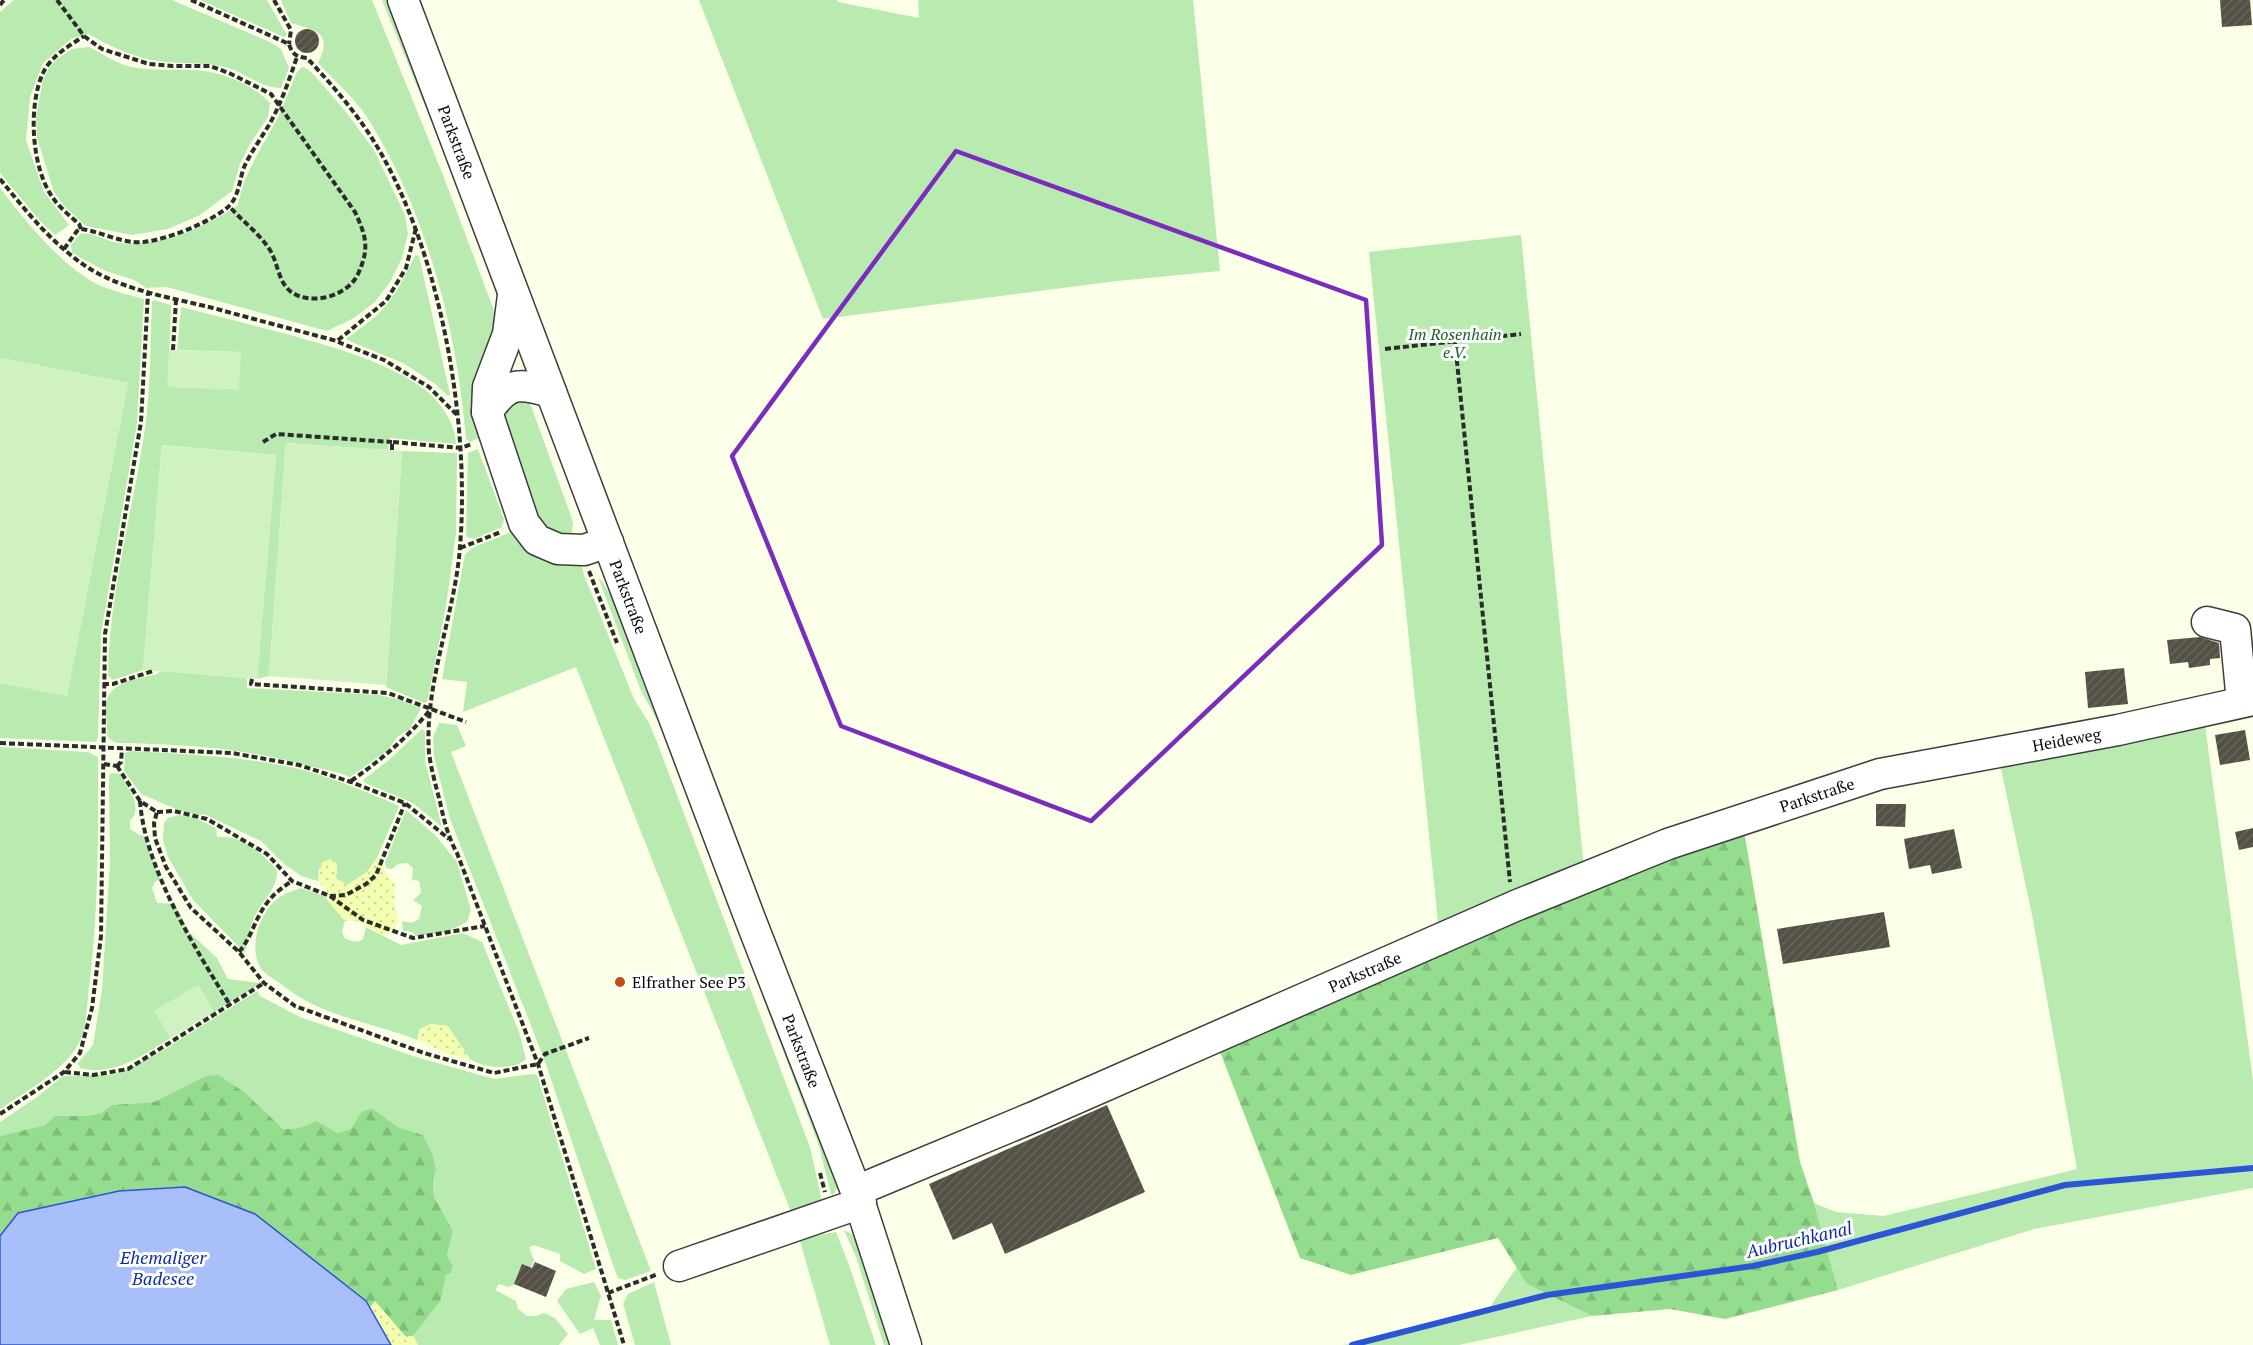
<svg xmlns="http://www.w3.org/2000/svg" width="2253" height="1345" viewBox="0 0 2253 1345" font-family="'PT Serif',serif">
<defs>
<pattern id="forest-firs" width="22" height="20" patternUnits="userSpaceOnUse" patternTransform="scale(1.5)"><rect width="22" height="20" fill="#95dd8e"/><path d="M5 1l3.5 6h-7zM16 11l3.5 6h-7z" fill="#7fbc79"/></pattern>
<pattern id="sand-dots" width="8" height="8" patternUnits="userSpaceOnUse" patternTransform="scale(1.5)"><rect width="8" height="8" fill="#f4feb1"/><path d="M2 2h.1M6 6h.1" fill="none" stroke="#d0d897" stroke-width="1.8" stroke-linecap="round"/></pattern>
<pattern id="building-hatch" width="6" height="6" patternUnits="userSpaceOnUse" patternTransform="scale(1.5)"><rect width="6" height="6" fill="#545046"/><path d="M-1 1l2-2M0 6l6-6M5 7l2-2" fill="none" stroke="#68645c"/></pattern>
</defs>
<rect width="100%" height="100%" fill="#fbffe8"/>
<g fill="#b9ebb0">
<path d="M14,0H172L272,43L281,49L289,68L281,88C260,88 245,72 225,67C201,61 176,65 152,60C128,55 108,45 88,34L71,39L43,63L30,97L26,140L44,192L69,225L55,235L40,221L0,173V12Z"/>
<polygon points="200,0 267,0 287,35 284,37"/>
<path d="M281,0H372L443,175L500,326L481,437L470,442L466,439C457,330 428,219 372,125C359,102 336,82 318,63C334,32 314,30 291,23Z"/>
<polygon points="382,0 394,0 502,296"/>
<polygon points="699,0 837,0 838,2 919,18 918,0 1193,0 1220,271 1117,281 823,319"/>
<path d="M89,47C102,53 117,64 131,67C156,72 180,68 204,71C227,74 254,86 270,103L268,117L250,144L240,164L232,191L200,215L168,229L132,235L86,226L65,207L54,192L37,138L36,116L43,80L49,68L57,59L72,49Z"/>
<path d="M302,67L306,68L314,75L346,112L374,150L405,215L408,234L402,258L390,282L375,302L354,318L327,331L167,287L146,288L134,280L106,271L79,257L72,252L71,245L80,234C93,231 106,242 120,243C162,247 204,228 238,205C243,176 258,154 272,128C283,111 288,91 297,72Z"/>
<path d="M0,188C26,222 55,258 91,281C107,290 126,294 144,299L137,423L101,634L98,737L96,742L0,738V683L67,695L128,383L0,358Z"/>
<polygon points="1521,235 1584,868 1439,932 1369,252"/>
<path d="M415,255L419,256L450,394L448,396L434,383L403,363L347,340V338C388,310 394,299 415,255Z"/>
<path d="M154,300L171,305L168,387L241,352L177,350L181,307C214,315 247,324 279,332C329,346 382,359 424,389C440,401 456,424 456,444L389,438L388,450L286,443L269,676L257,679L276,455L162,445L143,670L113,680L108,676C109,594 132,515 144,435C151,392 150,346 152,302Z"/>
<polygon points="527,395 571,516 573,524 571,538 540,531 500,418 503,410"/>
<polygon points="478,449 504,519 502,527 474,539 467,537 466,533 468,453"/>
<polygon points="402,451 457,453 456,534 446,606 429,693 427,702 424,703 386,687"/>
<polygon points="511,532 516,532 582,566 584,575 634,699 649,723 657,742 810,1147 822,1201 791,1212 576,667 463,712 467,682 442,679 465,554 474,547"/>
<path d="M598,577C617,595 636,664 647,692L656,706L839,1185L833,1195L831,1194L819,1146L662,729L641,691Z"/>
<path d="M160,671L247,678V688L379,695L401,700L421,708L410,729L397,737L388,750L350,777C336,771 320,769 305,765C243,748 181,744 117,743C106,740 107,734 107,724C106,717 104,707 107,700C112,681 141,678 157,674Z"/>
<polygon points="2204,718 2253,1080 2253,1188 2034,1229 1838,1290 1814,1203 1836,1212 1884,1216 2077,1169 2033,920 2000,764"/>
<polygon points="439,723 457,725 466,746 451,752 651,1271 625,1280 618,1278 613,1265 546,1064 450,819 434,756 433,737"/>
<polygon points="422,729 425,732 425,761 442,827 413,803 365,783 363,780 389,760"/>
<path d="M0,747L88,752L98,757C98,834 99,910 89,987C87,1004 87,1025 80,1041C67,1069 25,1092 0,1109Z"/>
<path d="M130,751C184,754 237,756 290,767C328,775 364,791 399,806L377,858L367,872L347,885L336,878L337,864L319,869L318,881L301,876L282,862L261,841L204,814L200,815L181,811L141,794L124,771L125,753Z"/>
<path d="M111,773L120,774C128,788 144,807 130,821V829L139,835L144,836L160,879L155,882L152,888L157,903L175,904L189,932L217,958L228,979L261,983L214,1012L198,985L155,1011L171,1038C143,1055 114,1077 80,1068L78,1063L93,1045L102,990L110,862L109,775Z"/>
<polygon points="406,810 436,836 457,862 471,910 467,922 447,932 416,936 412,932 403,931 402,921 412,923 419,919 422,906 413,900 421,893 419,881 412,880 413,868 407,863 398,864 392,869 386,868 385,862"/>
<path d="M179,815L193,817L216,828L217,837C242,835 261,853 277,870C278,889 260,903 253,920C249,930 247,942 245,953L193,900L168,857L163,839L164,823L168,818Z"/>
<path d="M301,888L324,896L345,921L342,931L344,938C352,942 356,943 363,939L366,927L401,945L463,933L482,942L519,1032L526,1059C515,1070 486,1069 472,1060C465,1056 453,1034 447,1026L431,1024L420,1029L417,1040C372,1022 323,1017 285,987C278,981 269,977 263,971C253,959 254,939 259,926C268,904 277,895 301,888Z"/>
<polygon points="257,991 260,996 300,1017 416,1057 494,1079 532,1074 537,1075 596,1269 584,1274 560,1261 560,1254 534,1245 529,1247 534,1260 526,1280 508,1287 499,1284 495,1290 516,1301 518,1309 527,1316 536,1316 544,1313 555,1318 568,1334 559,1345 418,1345 413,1336 441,1300 446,1275 451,1273 453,1266 447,1255 453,1231 434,1197 433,1178 436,1170 433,1155 423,1135 398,1127 372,1108 361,1112 351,1129 337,1133 317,1121 299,1128 283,1129 268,1117 206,1076 154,1102 112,1105 101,1113 87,1116 55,1116 45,1125 0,1136 0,1122 37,1097 63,1076 110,1075 129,1069 165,1049"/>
<polygon points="844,1230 858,1237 897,1345 884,1345 856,1257"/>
<polygon points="836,1232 849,1265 876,1345 830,1345 800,1241 813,1236"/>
<polygon points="1517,1267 1527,1284 1592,1316 1459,1345 1342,1345 1383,1340 1490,1307"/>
<polygon points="594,1282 601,1296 594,1320 611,1320 618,1345 600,1345 593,1328 580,1334 557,1301 566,1289"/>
<polygon points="654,1282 671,1345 635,1345 623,1304 628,1294"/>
</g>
<g fill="url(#forest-firs)">
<polygon points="1743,825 1800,1162 1814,1203 1838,1290 1725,1319 1670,1309 1592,1316 1527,1284 1498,1238 1351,1275 1300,1258 1217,1044"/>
<polygon points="218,1075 244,1092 283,1129 299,1128 317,1121 337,1133 351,1129 361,1112 372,1108 398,1127 423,1135 433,1155 436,1170 433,1179 434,1197 453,1231 447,1255 453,1266 451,1273 446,1275 441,1300 413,1336 406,1337 375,1302 370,1307 366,1301 119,1191 18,1213 0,1236 0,1136 45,1125 55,1116 87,1116 101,1113 112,1105 154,1102 206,1076"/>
</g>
<g fill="url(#sand-dots)">
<polygon points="382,856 384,869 396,886 394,902 399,920 394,932 384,935 357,921 345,921 330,903 327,891 318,881 322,862 332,859 337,864 336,878 347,885 367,872 377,858"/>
<polygon points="431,1024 448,1026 471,1060 450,1055 417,1040 420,1029"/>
<polygon points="375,1301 406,1337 413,1336 418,1345 391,1345 370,1307"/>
</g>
<g fill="#d0f2c2">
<polygon points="169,350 241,352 239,390 167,387"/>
<polygon points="0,358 128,383 67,696 0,683"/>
<polygon points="286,443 402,451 386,685 269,676"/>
<polygon points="162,445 276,455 257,679 143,670"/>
<polygon points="198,985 214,1012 171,1038 154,1011"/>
</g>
<polygon fill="#a9bffa" stroke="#2c55d5" stroke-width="1.5" points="185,1187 255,1214 366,1301 391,1345 0,1345 0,1236 18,1213 119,1191"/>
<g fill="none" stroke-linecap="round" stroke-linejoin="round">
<polyline stroke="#2c55d5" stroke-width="6" points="1352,1345 1547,1295 1753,1266 1817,1252 2065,1185 2253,1168"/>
</g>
<g fill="url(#building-hatch)">
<polygon points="2220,0 2250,0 2252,25 2222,27"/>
<circle cx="307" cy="41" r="12"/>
<polygon points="2200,637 2219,643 2220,658 2210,659 2210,665 2189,668 2188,662 2170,664 2167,640"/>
<polygon points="2124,668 2128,704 2088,708 2085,672"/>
<polygon points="2245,730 2250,760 2220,765 2215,735"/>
<polygon points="1876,804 1906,804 1905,827 1876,826"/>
<polygon points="2253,828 2253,847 2239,850 2235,832"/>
<polygon points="1954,829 1962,868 1932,874 1930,865 1909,869 1904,839"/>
<polygon points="1884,912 1890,947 1783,964 1777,929"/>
<polygon points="1107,1105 1145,1192 1005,1254 992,1223 953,1240 929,1184"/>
<polygon points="535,1262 556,1271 546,1297 514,1284 522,1264 532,1268"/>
</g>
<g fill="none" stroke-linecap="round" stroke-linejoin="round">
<defs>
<g id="minor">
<path id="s1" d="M403,0L749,916L856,1191L906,1345"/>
<polyline points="513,295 508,334 488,387 487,412 524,523 537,540 558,549 584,550 608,542"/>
<path d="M487,412C508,381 518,383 551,392"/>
<polyline points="2207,622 2235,629 2242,702"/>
<path id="s2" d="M856,1191L1036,1116L1515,906L1668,844L1880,774L2118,730L2253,700"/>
<polyline points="679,1266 861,1203"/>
</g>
</defs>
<use href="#minor" stroke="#3d3d3d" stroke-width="33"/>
<g stroke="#2c2c2c" stroke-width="4" stroke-dasharray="6 3" stroke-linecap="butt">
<path d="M57,0L84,36L102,49L149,64L172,66H210L229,73L271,94L355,212C366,236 370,248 358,274C348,296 310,307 290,291C278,281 278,263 270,250C259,233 242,221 229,206"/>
<path d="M191,0L289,44C292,54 296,57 307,58C335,88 362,119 382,155C442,262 470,424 460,547C455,615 424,683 429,753C431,769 436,786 440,802C444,820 448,837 457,853L538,1064L624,1345"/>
<polyline points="274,0 291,30 289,44"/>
<polyline points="0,5 4,0"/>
<path d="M0,179C22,206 44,234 72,256C111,289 165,296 213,308C254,319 295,330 337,341L386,301L406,268L416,228"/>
<path d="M81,229L79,224C70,216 59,207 53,198C31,168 28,105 43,73C51,56 69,46 84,36"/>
<path d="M64,249L77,231L81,229C103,232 121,244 144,242C168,239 209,223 228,207C240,196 239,178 245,165C252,151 261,138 269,125C281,104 289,80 297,57"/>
<polyline points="338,342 384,360 429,387 457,415"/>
<polyline points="1455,342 1510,882"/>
<polyline points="1385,349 1521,334"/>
<polyline points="173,350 176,300"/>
<polyline points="263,442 276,434 392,442"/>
<polyline points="392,450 392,442 461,448 472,444"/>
<polyline points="460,548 501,532"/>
<polyline points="589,571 617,643"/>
<polyline points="252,679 251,684 388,693 466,722"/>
<polyline points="103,684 113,684 153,671"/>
<polyline points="0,743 232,753 299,765 351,782 405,803 449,839"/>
<polyline points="104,764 117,766"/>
<polyline points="117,766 140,801 157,812 154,823 155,838 166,867 191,908 239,952 264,983 295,1006 424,1053 494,1073 538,1064 545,1054 589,1038"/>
<polyline points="117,766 121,762 122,749"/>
<path d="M351,781C381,760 407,738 430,710"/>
<path d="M140,801C145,869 195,948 230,1005"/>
<polyline points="157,812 174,811 207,819 267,854 292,881 330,896 346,895 366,884 376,875 405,803"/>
<polyline points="330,896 363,920 413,938 485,926"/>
<path d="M239,952C252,937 255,918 267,903C273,894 283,887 292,881"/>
<polyline points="65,1072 93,1075 128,1069 264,983"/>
<polyline points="0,1114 64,1072 80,1053 92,1008 101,936 105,634 141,422 148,293"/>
<polyline points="820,1173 825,1192"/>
<polyline points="608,1293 658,1274"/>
</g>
<use href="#minor" stroke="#fff" stroke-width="30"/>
</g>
<path fill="none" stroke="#7b2cbf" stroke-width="4.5" stroke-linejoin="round" d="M956,151L1366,300L1382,545L1091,821L841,726L732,456Z"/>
<circle fill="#c24f1b" stroke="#fff" stroke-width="2" cx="620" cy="982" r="6"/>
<g text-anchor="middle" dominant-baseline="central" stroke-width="6" stroke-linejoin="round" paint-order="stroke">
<g font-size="16" fill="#0a0a0a" stroke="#fff">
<text stroke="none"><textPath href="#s1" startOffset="152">Parkstraße</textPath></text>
<text stroke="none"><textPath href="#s1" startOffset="638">Parkstraße</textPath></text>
<text stroke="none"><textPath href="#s2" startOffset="1296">Heideweg</textPath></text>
<text stroke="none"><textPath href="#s2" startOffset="1040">Parkstraße</textPath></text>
<text stroke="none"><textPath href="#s2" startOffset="554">Parkstraße</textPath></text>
<text stroke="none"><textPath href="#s1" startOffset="1124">Parkstraße</textPath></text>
</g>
<g font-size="16" font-style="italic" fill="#186524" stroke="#fff">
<text x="1455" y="334">Im Rosenhain<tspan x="1455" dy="18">e.V.</tspan></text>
</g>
<g font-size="16" fill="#0a0a0a" stroke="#fff" text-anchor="start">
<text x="632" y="982">Elfrather See P3</text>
</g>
<g font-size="18" font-style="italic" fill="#0e2ca2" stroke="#fff">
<text transform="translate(1799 1239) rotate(-13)">Aubruchkanal</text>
<text x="163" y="1257">Ehemaliger<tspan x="163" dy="21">Badesee</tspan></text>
</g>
</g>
</svg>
